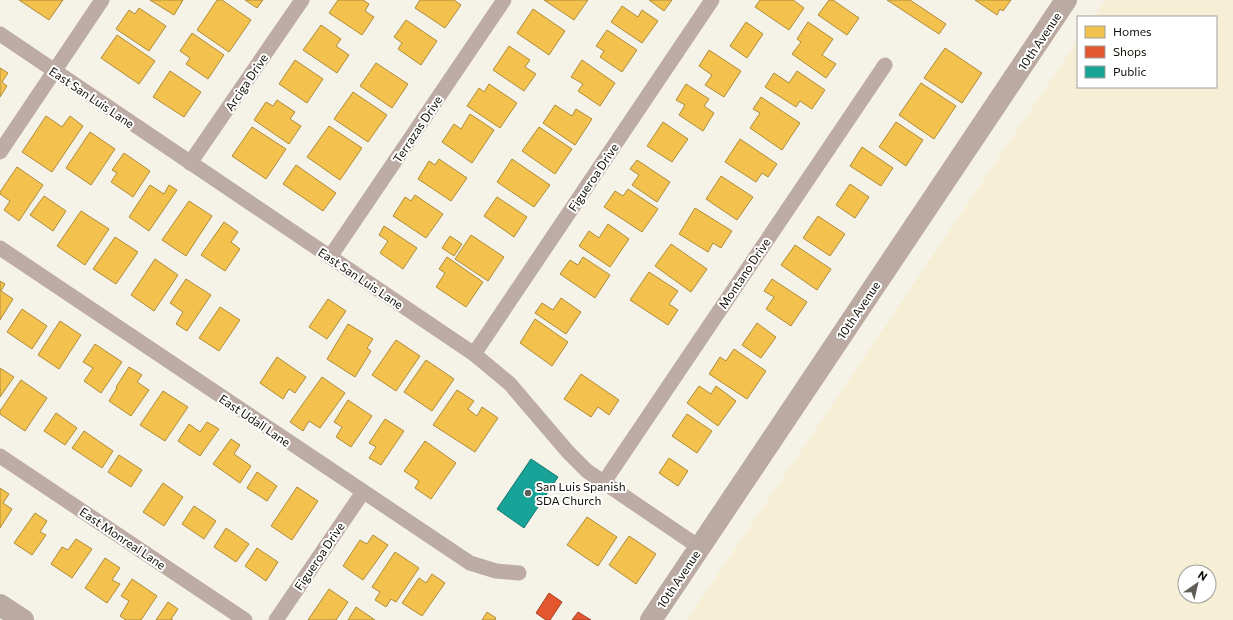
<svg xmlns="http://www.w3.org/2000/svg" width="1233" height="620" viewBox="0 0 1233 620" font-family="Commissioner,sans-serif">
<rect width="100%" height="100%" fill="#f5f2e7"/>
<path fill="#f6efd5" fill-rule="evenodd" d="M1105,0H1233V620H687L1078,40V87H1216V17H1094ZM1185,572H1209V596H1185Z"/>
<g fill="#f2c14e" stroke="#ae8c39">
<polygon points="19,0 63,0 49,20"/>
<polygon points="150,0 183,0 174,15"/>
<polygon points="217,0 222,0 251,20 229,52 197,30"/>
<polygon points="245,0 263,0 257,8"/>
<polygon points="338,0 363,0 369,4 365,11 374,17 362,35 329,13"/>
<polygon points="420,0 454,0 461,5 445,28 415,8"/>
<polygon points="544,0 588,0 574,20"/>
<polygon points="649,0 672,0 664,11"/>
<polygon points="760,0 793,0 804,8 789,30 755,7"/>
<polygon points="829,0 833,0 859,18 847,35 818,15"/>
<polygon points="887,0 910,0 946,24 939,34"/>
<polygon points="975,0 1011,0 1003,11 1000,9 997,15"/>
<polygon points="622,6 638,17 642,10 658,21 642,43 611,22"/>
<polygon points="139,8 166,26 149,51 116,29 129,10 135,14"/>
<polygon points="533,9 565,31 549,55 517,33"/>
<polygon points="406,20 437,41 421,65 398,49 402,43 394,37"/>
<polygon points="746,22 763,34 747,58 730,46"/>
<polygon points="808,22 833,39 822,55 836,64 826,78 792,54 801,42 797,39"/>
<polygon points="321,25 341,39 336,46 349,55 337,73 303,50"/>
<polygon points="607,30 637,50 622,72 600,57 604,51 596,46"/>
<polygon points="192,33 224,55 208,79 186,64 190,58 180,51"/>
<polygon points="117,35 155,61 139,84 101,58"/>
<polygon points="509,46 530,60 525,67 536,74 524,91 493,70"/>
<polygon points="945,48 982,73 962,103 924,78"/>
<polygon points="709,50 741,71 724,97 705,85 712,75 699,66"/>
<polygon points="295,60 323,79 307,103 279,84"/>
<polygon points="582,60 615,83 600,106 578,91 583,84 571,77"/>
<polygon points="376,63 408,84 392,108 360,86"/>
<polygon points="0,68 8,73 2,82 7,86 0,97"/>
<polygon points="170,71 201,92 184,117 153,97"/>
<polygon points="797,71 825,90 812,109 800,101 796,107 765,87 774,73 789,83"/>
<polygon points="921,83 956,106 934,139 899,115"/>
<polygon points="489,84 517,103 500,128 467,106 479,88 484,92"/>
<polygon points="686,84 709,99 704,106 714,113 703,131 679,115 685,105 676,100"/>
<polygon points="353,92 387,115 368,142 334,119"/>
<polygon points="761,97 800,123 782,150 750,128 760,113 753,109"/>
<polygon points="277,100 295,112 290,119 301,126 289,144 254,120 266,102 273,106"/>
<polygon points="555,105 572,116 576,109 592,119 575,145 543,123"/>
<polygon points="470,114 494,130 472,163 442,142 454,124 461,129"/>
<polygon points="46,116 62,127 70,116 83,126 52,172 22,152"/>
<polygon points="663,122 688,139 672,162 647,146"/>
<polygon points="896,122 923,140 906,166 879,147"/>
<polygon points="329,126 362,148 340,180 307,157"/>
<polygon points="252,127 286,149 266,179 232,156"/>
<polygon points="539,127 572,149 555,174 522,151"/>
<polygon points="90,132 115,149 91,185 66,168"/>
<polygon points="740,139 777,164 768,177 762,173 756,182 725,162"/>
<polygon points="862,147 893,168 881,186 850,166"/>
<polygon points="124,153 150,171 133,197 111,182 117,173 112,170"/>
<polygon points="439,159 467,178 451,201 418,179 429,161 435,165"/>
<polygon points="512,159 550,185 534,207 497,182"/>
<polygon points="637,160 670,182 657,202 632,185 639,175 630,169"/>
<polygon points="296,165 336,193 323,211 283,184"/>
<polygon points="17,167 43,185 19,221 4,210 10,201 0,194 0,192"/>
<polygon points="721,176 753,197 737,220 706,199"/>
<polygon points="850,184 869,197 855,218 836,205"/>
<polygon points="150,185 164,194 169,185 177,190 149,231 129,217"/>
<polygon points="628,189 658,209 642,232 604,207 615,191 623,196"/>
<polygon points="415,195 443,214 426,238 393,216 405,197 411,201"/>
<polygon points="44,196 66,211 53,231 30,215"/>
<polygon points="497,197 527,217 514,237 484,216"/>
<polygon points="189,201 212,216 186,256 162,240"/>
<polygon points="695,208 732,231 721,248 713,243 708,252 679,234"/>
<polygon points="81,211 109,229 85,265 57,246"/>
<polygon points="818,216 845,234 830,256 803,238"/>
<polygon points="224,222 238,232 231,242 240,249 225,271 201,255"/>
<polygon points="608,224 629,239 610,267 579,246 589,231 599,238"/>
<polygon points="384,226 417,248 403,269 380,253 388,241 379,235"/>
<polygon points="471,235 504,257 488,281 455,259"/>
<polygon points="450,236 462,244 454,256 442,248"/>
<polygon points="115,237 138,252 116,284 93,269"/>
<polygon points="671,244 707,269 691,292 655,266"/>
<polygon points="795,245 831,269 817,290 781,265"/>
<polygon points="447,257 483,282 466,307 436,287 445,273 439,269"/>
<polygon points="583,257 610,275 595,298 560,274 570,260 578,265"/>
<polygon points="155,259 178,275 154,311 131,295"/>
<polygon points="649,272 678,291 669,304 678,310 668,325 630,300"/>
<polygon points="186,279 211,295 187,331 176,324 183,312 170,303"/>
<polygon points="772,279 807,302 791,326 766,309 774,297 764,291"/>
<polygon points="0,281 5,284 1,291 13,299 0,320"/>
<polygon points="561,298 581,312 566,334 535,313 542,303 553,310"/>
<polygon points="328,299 346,311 327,339 309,327"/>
<polygon points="220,307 240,320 219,351 199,338"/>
<polygon points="22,309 47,326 32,349 7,332"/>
<polygon points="535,319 568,342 552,366 520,343"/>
<polygon points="60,321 81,335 59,369 38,355"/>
<polygon points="757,323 776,337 761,358 742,345"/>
<polygon points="348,324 373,339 367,348 371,351 355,377 327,359"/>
<polygon points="396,340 420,356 396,391 372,375"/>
<polygon points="95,344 122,362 101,393 84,381 93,368 83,362"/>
<polygon points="734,349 766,371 747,399 709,374 720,357 726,361"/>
<polygon points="277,357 306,377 295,393 289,389 283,399 260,383"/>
<polygon points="426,360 454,379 432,411 404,392"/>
<polygon points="129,367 142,375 137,382 149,390 131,416 109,401 117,388 116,387"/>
<polygon points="0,368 14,377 0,397"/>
<polygon points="581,374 619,400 609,415 598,407 591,417 564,399"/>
<polygon points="322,377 345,393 320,428 309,421 303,431 290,422"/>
<polygon points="21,380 47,398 25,431 0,414 0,411"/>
<polygon points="699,386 711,394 716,386 736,401 718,426 687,403"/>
<polygon points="457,390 474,401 468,409 477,416 482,407 498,418 475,452 433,425"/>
<polygon points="163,391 188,407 165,441 140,425"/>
<polygon points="348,400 372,416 351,447 336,437 342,427 334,422"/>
<polygon points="56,413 77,428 65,445 44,431"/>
<polygon points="687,414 712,431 697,453 672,436"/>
<polygon points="385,419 404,431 381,465 369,458 376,447 369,443"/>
<polygon points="207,422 219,429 200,456 178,441 189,424 200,432"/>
<polygon points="84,431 113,451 102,468 72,448"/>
<polygon points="231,439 240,445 234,454 251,466 240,483 213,464"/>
<polygon points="425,441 456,463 431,499 415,488 419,481 404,471"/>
<polygon points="119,455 142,470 131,487 108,472"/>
<polygon points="669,458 688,471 678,486 659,473"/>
<polygon points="257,472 277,486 267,501 247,488"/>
<polygon points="163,483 183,497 164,526 143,512"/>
<polygon points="297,487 318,501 292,540 271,526"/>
<polygon points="0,488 9,494 3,503 12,509 0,528"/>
<polygon points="194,506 216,521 204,539 182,524"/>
<polygon points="35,513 47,521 40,532 46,535 32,555 14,543"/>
<polygon points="587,517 617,537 598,566 567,545"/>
<polygon points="226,528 249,544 236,562 214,547"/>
<polygon points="373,535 388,545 363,580 343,566 360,540 367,544"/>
<polygon points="629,536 656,554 636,584 609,565"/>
<polygon points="76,539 92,549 72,578 51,564 62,547 68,550"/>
<polygon points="257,548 278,562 266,581 245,566"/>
<polygon points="395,552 419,568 396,602 391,599 386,607 375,600 380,592 372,587"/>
<polygon points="105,558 120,568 112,580 120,584 107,603 85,588"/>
<polygon points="432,574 445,583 422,616 402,603 419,578 426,583"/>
<polygon points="132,579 157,596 141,620 126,620 120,616 129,601 121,596"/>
<polygon points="329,589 348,602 336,620 308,620"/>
<polygon points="168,602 178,609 171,619 173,620 156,620"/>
<polygon points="356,607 375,620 348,620"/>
<polygon points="487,612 496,618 495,620 482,620"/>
</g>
<g fill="#e4572e" stroke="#a44123">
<polygon points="549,593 562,602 550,620 546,620 536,613"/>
<polygon points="578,612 591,620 572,620"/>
</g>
<polygon fill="#17a398" stroke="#15776d" points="531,459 558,477 524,528 497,509"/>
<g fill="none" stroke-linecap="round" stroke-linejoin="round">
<g stroke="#bdaba6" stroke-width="15">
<polyline points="0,34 474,354 510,384 568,452 587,471 699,547"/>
<polyline points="0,152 102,0"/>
<polyline points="190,163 302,0"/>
<polyline points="0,248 470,563 496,571 519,573"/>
<polyline points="330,257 504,0"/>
<polyline points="474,354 712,0"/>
<polyline points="0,456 245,620"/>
<polyline points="604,482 885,65"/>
<polyline points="276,620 363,492"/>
</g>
<g stroke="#bbaaa2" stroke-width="22">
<polyline points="0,605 23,620"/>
<polyline points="651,620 1066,0"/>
</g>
</g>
<circle fill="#605e56" stroke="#fff" stroke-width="1.5" cx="528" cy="493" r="4"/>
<g text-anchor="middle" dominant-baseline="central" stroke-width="4" stroke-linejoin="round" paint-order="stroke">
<g font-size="12" fill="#100f08" stroke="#fff">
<text transform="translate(1039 41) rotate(-56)">10th Avenue</text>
<text transform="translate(246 82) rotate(-56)">Arciga Drive</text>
<text transform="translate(92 97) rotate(34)">East San Luis Lane</text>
<text transform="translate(417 129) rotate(-56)">Terrazas Drive</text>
<text transform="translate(593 177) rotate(-56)">Figueroa Drive</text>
<text transform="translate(744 273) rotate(-56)">Montano Drive</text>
<text transform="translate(361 278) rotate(34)">East San Luis Lane</text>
<text transform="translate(858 310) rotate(-56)">10th Avenue</text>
<text transform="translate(255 420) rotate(34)">East Udall Lane</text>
<text transform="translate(123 538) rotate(34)">East Monreal Lane</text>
<text transform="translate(319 556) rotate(-56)">Figueroa Drive</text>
<text transform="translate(678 579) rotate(-56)">10th Avenue</text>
</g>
<g font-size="12" fill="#100f08" stroke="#fff" text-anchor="start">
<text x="536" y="486">San Luis Spanish<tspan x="536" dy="14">SDA Church</tspan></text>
</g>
</g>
<rect x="1077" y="16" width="140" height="72" fill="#ffffff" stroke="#9f9f9c"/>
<rect x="1085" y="26" width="20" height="12" fill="#f2c14e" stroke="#9f9f9c"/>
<text x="1113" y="36" font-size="12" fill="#100f08">Homes</text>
<rect x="1085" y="46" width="20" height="12" fill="#e4572e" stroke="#9f9f9c"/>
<text x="1113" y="56" font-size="12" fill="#100f08">Shops</text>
<rect x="1085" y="66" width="20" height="12" fill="#17a398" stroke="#9f9f9c"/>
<text x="1113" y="76" font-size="12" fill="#100f08">Public</text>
<g transform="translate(1197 584) rotate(34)"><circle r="19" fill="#ffffff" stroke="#9f9f9c"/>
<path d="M0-3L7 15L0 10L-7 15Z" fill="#605e56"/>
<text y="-6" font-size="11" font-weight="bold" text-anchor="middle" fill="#100f08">N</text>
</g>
</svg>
